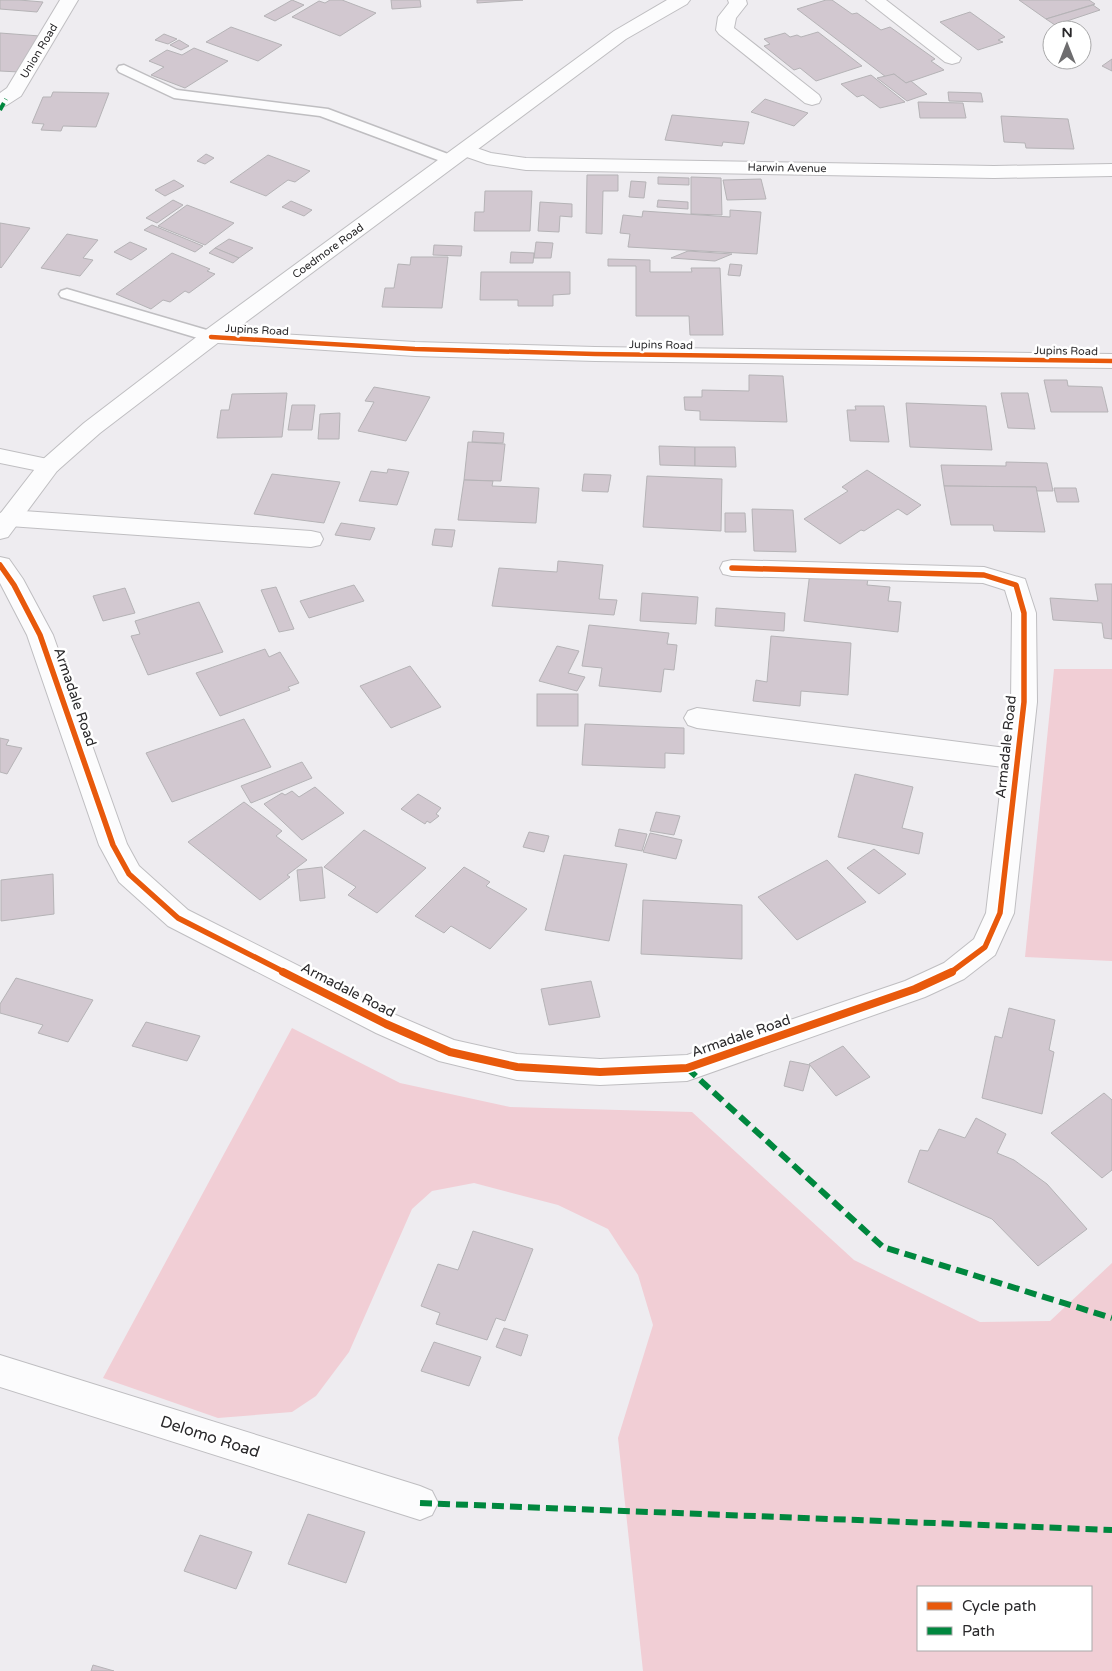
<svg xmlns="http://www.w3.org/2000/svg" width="1112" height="1671" viewBox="0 0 1112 1671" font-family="'Varela Round',sans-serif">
<rect width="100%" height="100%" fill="#eeecf0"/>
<g fill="#f1ced5" fill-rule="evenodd">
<polygon points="1054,669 1112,669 1112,961 1025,957"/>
<path d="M292,1028L400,1083L510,1107L692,1112L854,1260L980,1322L1050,1321L1112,1263V1671H643L618,1438L653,1325L638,1275L608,1229L558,1205L474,1183L432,1191L412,1209L349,1352L316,1396L292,1412L218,1418L103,1378ZM918,1587H1091V1650H918Z"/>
</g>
<g fill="#d2c8d0" stroke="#b5b3b6">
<polygon points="0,0 19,0 43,2 37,12 0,9"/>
<polygon points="292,0 304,5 275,21 264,16"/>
<polygon points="330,0 342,0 376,13 340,36 292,17 319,1 325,3"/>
<polygon points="391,0 420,0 421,7 392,9"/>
<polygon points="477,0 523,0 477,3"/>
<polygon points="826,0 832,0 852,14 857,13 881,30 890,27 935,59 931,61 944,70 906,83 894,74 886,77 797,9"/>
<polygon points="1019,0 1089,0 1095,4 1046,19"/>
<polygon points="1093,5 1100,10 1055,25 1046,19"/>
<polygon points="970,12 1005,37 998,40 1003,42 978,50 940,22"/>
<polygon points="231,27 282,45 258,61 206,42"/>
<polygon points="818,32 862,66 816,81 800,68 794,70 764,46 770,44 764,39 785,33 790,37 797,35 801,37"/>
<polygon points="0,33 40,36 19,72 0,71"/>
<polygon points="164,34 177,39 168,44 155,40"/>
<polygon points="179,40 189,46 181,50 170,45"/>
<polygon points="194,48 228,61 185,88 151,75 164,67 149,61 167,50 182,55"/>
<polygon points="1052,57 1052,60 1072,60 1076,62 1060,68 1047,59"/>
<polygon points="1112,59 1112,71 1102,66"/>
<polygon points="894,74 906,83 911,81 927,94 907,101 877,78"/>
<polygon points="871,75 905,102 880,108 863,95 857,97 841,84"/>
<polygon points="53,92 109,93 96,127 63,126 61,131 41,130 44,124 32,123 43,97 51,97"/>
<polygon points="948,92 981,93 983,102 949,101"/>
<polygon points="765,99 808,113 794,126 751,112"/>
<polygon points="918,102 963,103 966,118 920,118"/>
<polygon points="672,115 749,122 744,144 723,142 722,146 665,140"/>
<polygon points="1001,116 1068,119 1074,149 1026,148 1025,143 1004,142"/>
<polygon points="206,154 214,158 205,164 197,161"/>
<polygon points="268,155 310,171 295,182 288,180 266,196 230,182"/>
<polygon points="587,175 618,175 618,191 603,191 602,234 586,233"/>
<polygon points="658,177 689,178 689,185 658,184"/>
<polygon points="691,177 721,178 722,215 691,214"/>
<polygon points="761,179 766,199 727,200 723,180"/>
<polygon points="174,180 184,186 165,196 155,190"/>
<polygon points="631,181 646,182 644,198 629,197"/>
<polygon points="485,191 532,191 530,231 474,231 475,212 484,212"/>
<polygon points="173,200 183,205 157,223 146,218"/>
<polygon points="658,200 688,202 688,209 657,207"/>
<polygon points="291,201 312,210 304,216 282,207"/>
<polygon points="540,202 572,204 572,217 560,216 559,232 538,231"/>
<polygon points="187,205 234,223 205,245 158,226"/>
<polygon points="730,210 761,212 757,254 628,247 630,234 620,233 623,215 642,217 643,211 730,217"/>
<polygon points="0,223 30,228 1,268 0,267"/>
<polygon points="152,225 203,246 195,252 144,230"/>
<polygon points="67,234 98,240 83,258 93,260 80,276 41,268"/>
<polygon points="229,239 253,248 239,258 215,248"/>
<polygon points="130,242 147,249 131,260 114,252"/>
<polygon points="536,242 553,243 551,258 534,258"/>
<polygon points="434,245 462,246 461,256 433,255"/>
<polygon points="215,248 239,258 233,263 209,253"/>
<polygon points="688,251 732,254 715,261 671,258"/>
<polygon points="511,252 534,253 533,263 510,263"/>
<polygon points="172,253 210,269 207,271 215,274 189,293 185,291 170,302 163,300 151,309 116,294"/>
<polygon points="411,257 448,257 442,308 382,307 385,288 394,288 398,264 410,265"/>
<polygon points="608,259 650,260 650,272 692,272 691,268 720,268 723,335 690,335 689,316 636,316 636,266 608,266"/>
<polygon points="730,264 742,265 740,276 728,275"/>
<polygon points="481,272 570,272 570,294 553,295 553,306 518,306 518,300 480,300"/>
<polygon points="749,375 783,376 787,422 700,420 700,411 685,410 684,397 702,397 702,390 749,391"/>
<polygon points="1044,380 1067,380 1068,386 1102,387 1108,412 1051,412"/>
<polygon points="374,387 430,397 406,441 358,431 374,402 365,401"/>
<polygon points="287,393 282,437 217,438 221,410 229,410 232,394"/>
<polygon points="1001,393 1028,393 1035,429 1008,428"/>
<polygon points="906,403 986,406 992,450 910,447"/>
<polygon points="292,405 315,405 312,430 288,430"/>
<polygon points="855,406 884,406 889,442 850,441 847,410 856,410"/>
<polygon points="340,413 339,439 318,439 320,414"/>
<polygon points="473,431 504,433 503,443 472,442"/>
<polygon points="468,442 505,444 501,481 464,480"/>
<polygon points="659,446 695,447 695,466 660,465"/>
<polygon points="695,447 735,447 736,467 695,466"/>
<polygon points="1006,462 1047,463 1053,491 1036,491 1036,487 944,486 941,465 1006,466"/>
<polygon points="388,469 409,472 397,505 359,501 371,471 387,473"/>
<polygon points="867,470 921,505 907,515 898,509 864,531 861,530 840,544 804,519 848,491 842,487"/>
<polygon points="272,474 340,482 324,523 254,514"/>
<polygon points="584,474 611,475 608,492 582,491"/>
<polygon points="647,476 722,479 721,531 643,527"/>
<polygon points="464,480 493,481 492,486 539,488 536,523 458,520"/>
<polygon points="944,486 1036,487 1045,532 994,531 993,525 951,525"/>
<polygon points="1054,488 1076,488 1079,502 1057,502"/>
<polygon points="752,509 793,510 796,552 754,551"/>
<polygon points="725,513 745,513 746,532 725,532"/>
<polygon points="341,523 375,528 370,540 335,535"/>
<polygon points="435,529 455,530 452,547 432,545"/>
<polygon points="558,561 603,565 599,599 617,600 614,615 492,606 499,568 557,572"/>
<polygon points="810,572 868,579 867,585 890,587 888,601 901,602 898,632 804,621"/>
<polygon points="1095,584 1112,584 1112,639 1104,638 1102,623 1053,620 1050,598 1098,601"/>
<polygon points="354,585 364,601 309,618 300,601"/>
<polygon points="276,587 294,629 279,632 261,590"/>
<polygon points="125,588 135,613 103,621 93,596"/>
<polygon points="642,593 698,597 696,624 640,621"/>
<polygon points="199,602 223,652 148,675 131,636 140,634 135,621"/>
<polygon points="716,608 785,613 784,631 715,626"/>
<polygon points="589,625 669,633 667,644 677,645 674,670 664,669 661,692 599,686 602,668 582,666"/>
<polygon points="771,636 851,643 848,695 801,691 800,706 753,701 756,680 767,682"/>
<polygon points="557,646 579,651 568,673 585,677 577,691 539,681"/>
<polygon points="265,649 269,657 280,652 299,683 288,687 290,690 220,716 196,673"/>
<polygon points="410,666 441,707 391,728 360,686"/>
<rect x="537" y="694" width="41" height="32"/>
<polygon points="244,719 271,767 172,802 146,753"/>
<polygon points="585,724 684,728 684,754 665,753 665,768 582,765"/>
<polygon points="0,738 9,740 6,745 22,748 7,774 0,772"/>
<polygon points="302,762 312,778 251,803 241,786"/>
<polygon points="855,774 913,787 902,828 923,833 919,854 838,837"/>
<polygon points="315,787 344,813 302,840 264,804 282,793 285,795 292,791 299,797"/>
<polygon points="418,794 441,808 436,814 439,816 430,823 427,821 425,824 401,809"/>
<polygon points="244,802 282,831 276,836 307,860 287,875 290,877 260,900 188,842"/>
<polygon points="656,812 680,816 674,835 650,831"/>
<polygon points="619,829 647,834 642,851 615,846"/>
<polygon points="364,830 426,868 377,913 348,895 356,887 324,867"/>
<polygon points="529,832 549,836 544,852 523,847"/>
<polygon points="650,833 682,840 676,859 643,852"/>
<polygon points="874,849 906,874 879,894 847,868"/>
<polygon points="564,855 627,864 609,941 545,930"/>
<polygon points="827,860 866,902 797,940 758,897"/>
<polygon points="322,867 325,898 300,901 297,870"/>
<polygon points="464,867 490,882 486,886 527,909 490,949 451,926 444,933 415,916"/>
<polygon points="53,874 54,914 1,921 1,880"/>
<polygon points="643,900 742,905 742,959 641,954"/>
<polygon points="16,978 93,1000 68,1042 38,1033 43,1025 0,1013 0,1004"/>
<polygon points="591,981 600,1017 549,1025 541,989"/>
<polygon points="1009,1008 1055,1020 1049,1050 1054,1052 1042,1114 982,1098 995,1036 1002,1038"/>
<polygon points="146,1022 200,1036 187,1061 132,1046"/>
<polygon points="843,1046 870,1077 836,1096 809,1064"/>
<polygon points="790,1061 810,1065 803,1091 784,1086"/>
<polygon points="1104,1093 1112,1100 1112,1170 1102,1178 1051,1133"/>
<polygon points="976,1118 1006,1134 997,1153 1014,1160 1047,1184 1087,1229 1038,1266 992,1219 908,1182 920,1150 928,1151 939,1129 965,1138"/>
<polygon points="473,1231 533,1249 505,1321 496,1318 487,1340 436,1324 440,1313 421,1306 438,1264 458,1270"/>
<polygon points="504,1328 528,1335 521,1356 496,1347"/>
<polygon points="434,1342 481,1357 469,1386 421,1371"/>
<polygon points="308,1514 365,1532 346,1583 288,1564"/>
<polygon points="200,1535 252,1552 236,1589 184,1571"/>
<polygon points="93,1665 114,1671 91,1671"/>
</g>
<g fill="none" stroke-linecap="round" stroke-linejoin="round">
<defs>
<g id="lane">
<polygon points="124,65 177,90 328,109 456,157 459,160 456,163 446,163 320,116 174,98 119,72 117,69 119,66"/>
<polygon points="67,289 217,333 219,337 217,341 211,342 61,297 59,294 61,291"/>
</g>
<g id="street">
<polygon points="60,0 78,0 21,96 7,105 0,107 0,93 7,88"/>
<polygon points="728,0 746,0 747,4 736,18 734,28 819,95 821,99 819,103 812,105 805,103 719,34 716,30 718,17 729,3"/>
<polygon points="866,0 886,0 961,58 959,62 952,64 945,62"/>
<polygon points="465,144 491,153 526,158 994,166 1112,164 1112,176 994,178 526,170 487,164 458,154 455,150 458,146"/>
<polygon points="211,330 415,342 595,347 1112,354 1112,368 595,361 415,356 203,342 200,337 203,332"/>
<polygon points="0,449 57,461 61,466 57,471 49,473 0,463"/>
<polygon points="9,510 311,531 320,533 323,539 320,545 311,547 9,526 1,524 0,513"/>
<polygon points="0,557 9,559 23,579 53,635 127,844 139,866 188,910 396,1015 454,1040 517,1054 600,1059 687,1055 905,981 944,963 974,939 986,913 1003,767 697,728 688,725 684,718 688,711 697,708 1006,748 1011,702 1012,613 1005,590 983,583 732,576 723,574 720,568 723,562 732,560 984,567 1025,579 1036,613 1037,702 1014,913 995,955 964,979 925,997 687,1081 600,1085 517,1080 439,1061 376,1033 168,926 119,882 99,845 27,635 0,583"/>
<polygon points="0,1355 420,1486 432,1491 438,1503 432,1515 420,1520 0,1387"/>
</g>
<polygon id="secondary" points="667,0 690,0 687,4 626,39 219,342 100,433 57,471 8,537 0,539 0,514 41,461 84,423 203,332 614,31"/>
</defs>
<use href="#lane" stroke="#bfbec1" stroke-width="3"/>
<use href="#street" stroke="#bfbec1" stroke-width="2"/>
<use href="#secondary" stroke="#bfbec1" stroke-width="2"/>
<use href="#lane" fill="#fcfcfd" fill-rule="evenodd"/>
<use href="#street" fill="#fcfcfd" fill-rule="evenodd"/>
<use href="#secondary" fill="#fcfcfd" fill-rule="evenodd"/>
<polyline stroke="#00873e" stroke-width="4" stroke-dasharray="8 4" stroke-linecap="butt" points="0,110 6,99"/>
<g stroke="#00873e" stroke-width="6" stroke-dasharray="12 6" stroke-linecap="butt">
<polyline points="687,1068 883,1247 1112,1318"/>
<polyline points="420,1503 1112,1530"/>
</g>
<defs>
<polyline id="cycleway-far2" points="211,337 415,349 595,354 1112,361"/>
<g id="cycleway-far1">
<polyline points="0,565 14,585 40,635 113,845 129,874 178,918 286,973"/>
<polyline points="732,568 984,575 1016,585 1024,613 1024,702 1000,913 985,947 950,973"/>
</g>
<polyline id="cycleway" points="283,972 386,1024 450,1052 517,1067 600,1072 687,1068 915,989 952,972"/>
</defs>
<use href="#cycleway-far2" stroke="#fff" stroke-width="7"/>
<use href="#cycleway-far1" stroke="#fff" stroke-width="9"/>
<use href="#cycleway" stroke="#fff" stroke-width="11"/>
<use href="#cycleway-far2" stroke="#e8590c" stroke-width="4.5"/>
<use href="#cycleway-far1" stroke="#e8590c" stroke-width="5.5"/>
<use href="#cycleway" stroke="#e8590c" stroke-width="8"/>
</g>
<g text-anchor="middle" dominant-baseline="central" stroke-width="5" stroke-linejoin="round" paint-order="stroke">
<g font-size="11" fill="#29282a" stroke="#fff">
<text transform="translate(39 51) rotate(-59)">Union Road</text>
<text transform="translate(787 168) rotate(1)">Harwin Avenue</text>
<text transform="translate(328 251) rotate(-36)">Coedmore Road</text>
<text transform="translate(257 330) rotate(3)">Jupins Road</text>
<text transform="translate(661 345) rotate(1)">Jupins Road</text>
<text transform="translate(1066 351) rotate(1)">Jupins Road</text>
</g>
<g font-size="14" fill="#29282a" stroke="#fff">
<text transform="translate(75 697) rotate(71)">Armadale Road</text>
<text transform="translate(1006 747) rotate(-84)">Armadale Road</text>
<text transform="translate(348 990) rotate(27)">Armadale Road</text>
<text transform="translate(741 1036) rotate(-19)">Armadale Road</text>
</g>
<g font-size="16" fill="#29282a" stroke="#fff">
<text transform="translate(210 1437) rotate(18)">Delomo Road</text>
</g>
</g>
<rect x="917" y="1586" width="175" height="65" fill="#ffffff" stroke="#a9a9aa"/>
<rect x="927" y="1602" width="25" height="8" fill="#e8590c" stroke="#a9a9aa"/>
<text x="962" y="1611" font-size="15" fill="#29282a">Cycle path</text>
<rect x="927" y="1627" width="25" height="8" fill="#00873e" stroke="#a9a9aa"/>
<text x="962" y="1636" font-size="15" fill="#29282a">Path</text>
<g transform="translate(1067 45)"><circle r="24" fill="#ffffff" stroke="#a9a9aa"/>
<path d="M0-4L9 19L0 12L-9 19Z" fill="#6e6d6f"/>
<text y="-8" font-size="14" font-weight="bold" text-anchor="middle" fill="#29282a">N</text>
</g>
</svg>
